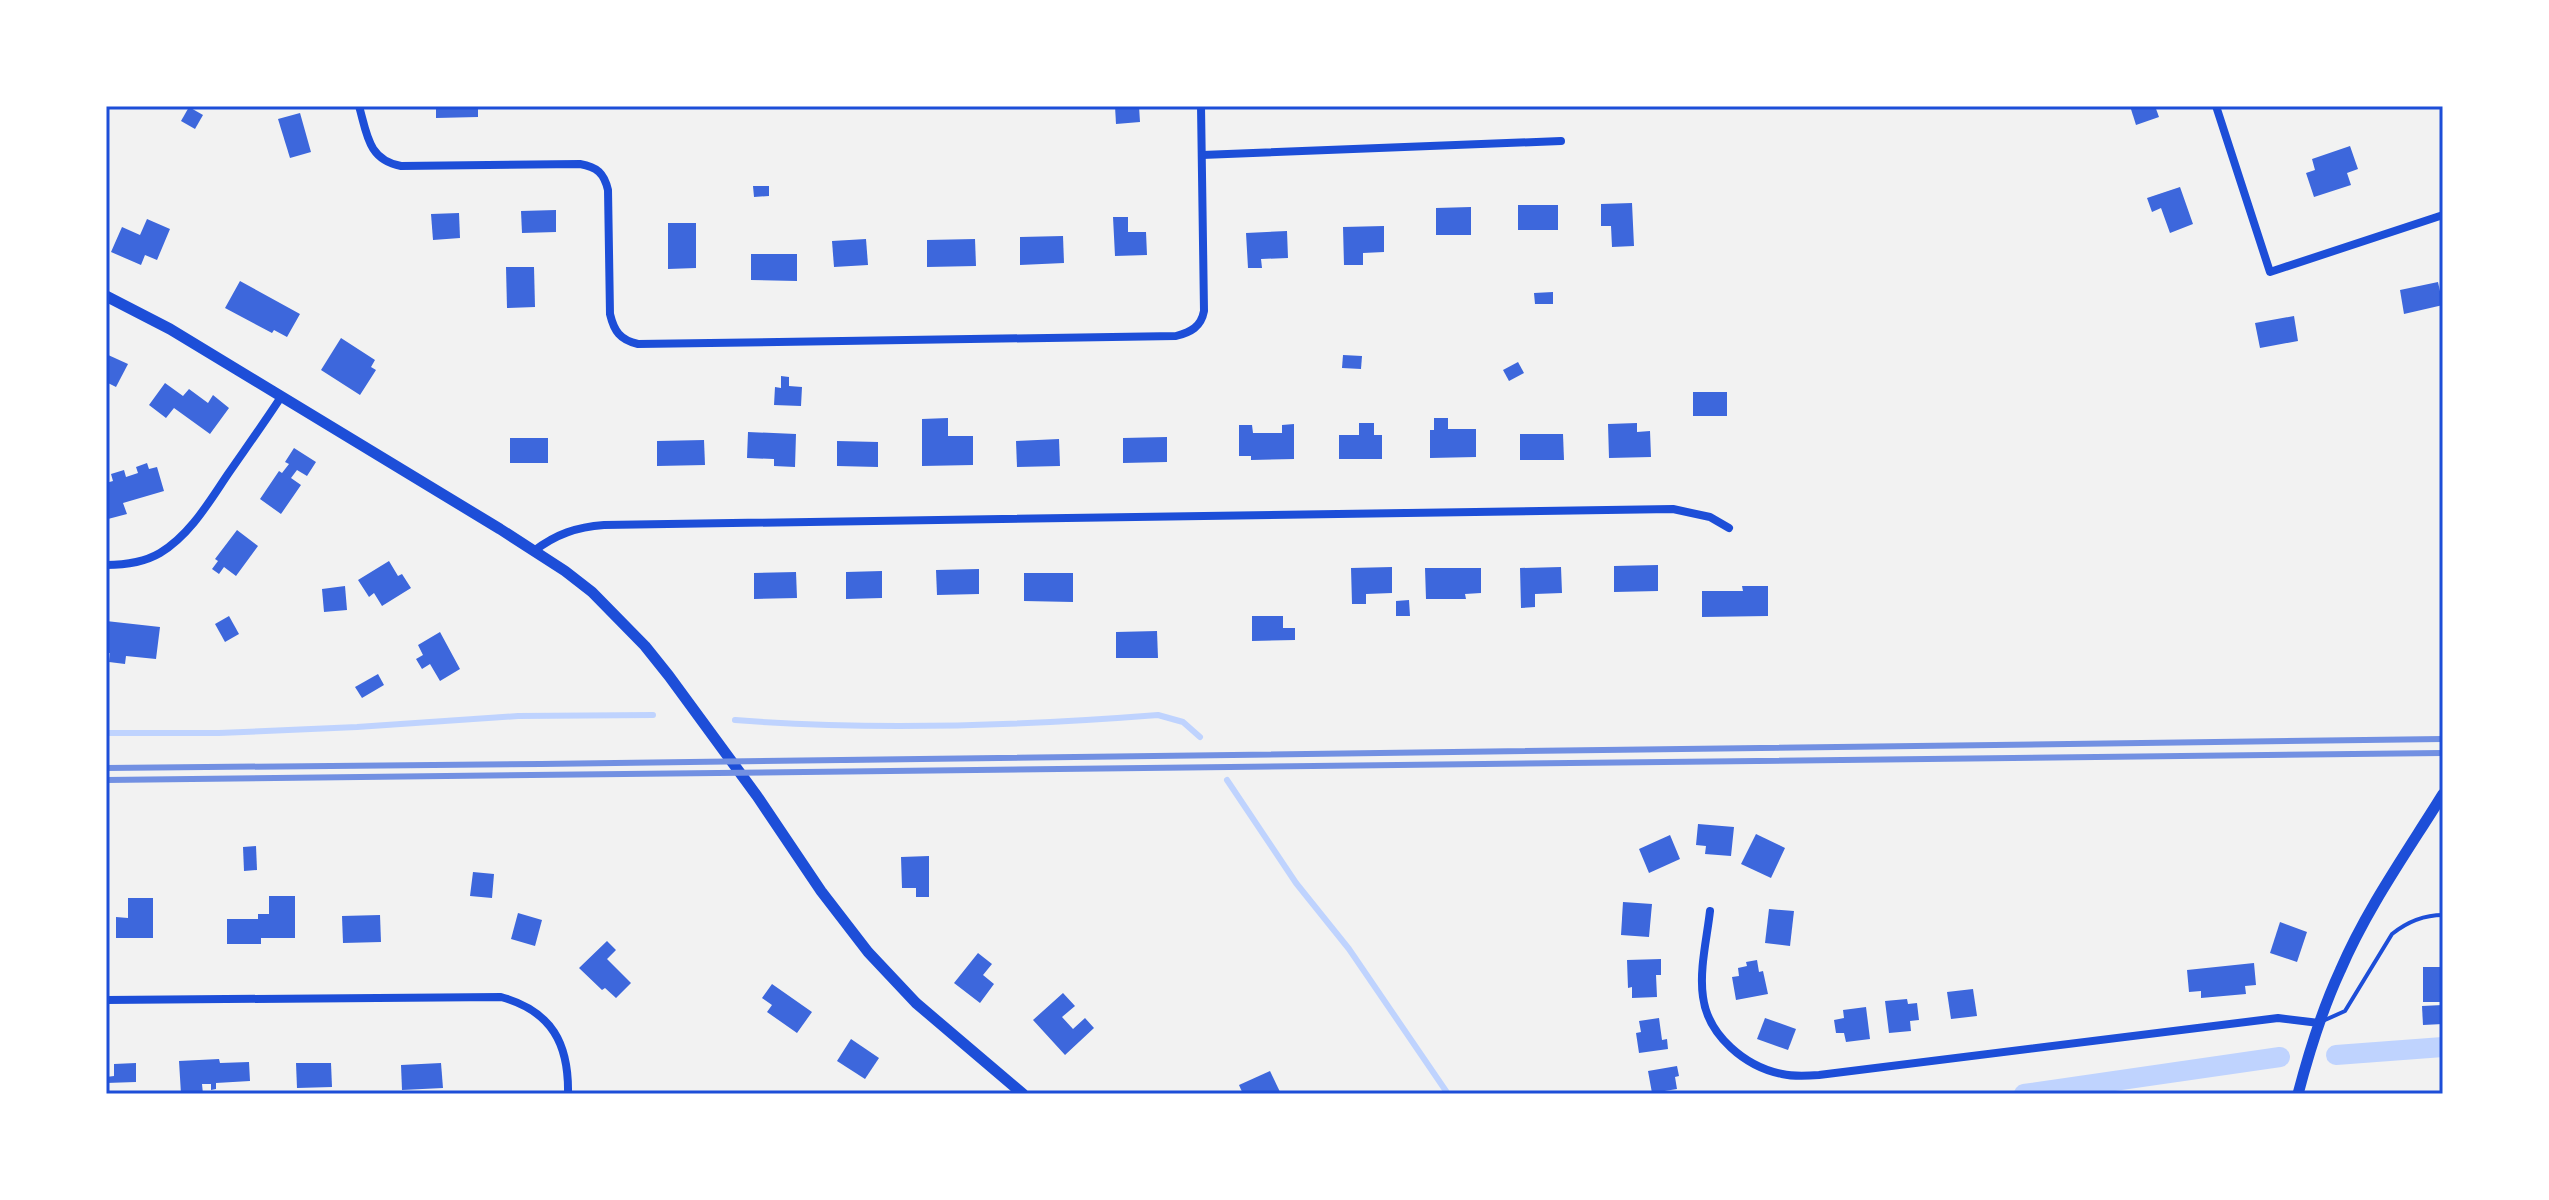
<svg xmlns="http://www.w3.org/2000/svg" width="2549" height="1200" viewBox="0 0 2549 1200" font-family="'PT Sans',sans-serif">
<rect width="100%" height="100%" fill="#f2f2f2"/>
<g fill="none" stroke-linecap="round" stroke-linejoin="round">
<g stroke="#bfd3fe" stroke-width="6">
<path d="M735,720C875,731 1018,726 1158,715L1183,722L1200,737"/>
<polyline points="106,733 219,733 357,727 518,716 653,715"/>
<polyline points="1227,780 1296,883 1349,949 1448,1094"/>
</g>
<g stroke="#bfd3fe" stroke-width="20">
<polyline points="2336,1055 2443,1047"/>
<polyline points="2024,1094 2280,1057"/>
</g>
</g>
<g fill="#3d67dc">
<polygon points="436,106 478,106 478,117 436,118"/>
<polygon points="1115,106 1139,106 1140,122 1116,124"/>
<polygon points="2130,106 2155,106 2159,117 2136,125"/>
<polygon points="189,107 203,115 195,129 181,121"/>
<polygon points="300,113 311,152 290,158 278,119"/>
<polygon points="2350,146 2358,169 2347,173 2351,185 2314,197 2306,173 2315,170 2312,159"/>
<polygon points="753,186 769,186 769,196 754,197"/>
<polygon points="2180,187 2193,224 2170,233 2161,208 2152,212 2147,198"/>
<polygon points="1632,203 1634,246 1612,247 1611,226 1601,226 1601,204"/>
<rect x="1518" y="205" width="40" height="25"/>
<polygon points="1471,207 1471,235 1436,235 1436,208"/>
<polygon points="556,210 556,232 522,233 521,211"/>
<polygon points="459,213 460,238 433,240 431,214"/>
<polygon points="1113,217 1128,217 1128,232 1146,232 1147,255 1115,256"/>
<polygon points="147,219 170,229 157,260 145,255 141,265 111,252 122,227 140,235"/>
<polygon points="668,223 696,223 696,268 668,269"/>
<polygon points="1384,226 1384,252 1363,253 1363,265 1344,265 1343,227"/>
<polygon points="1287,231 1288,258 1261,259 1262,268 1248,268 1246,233"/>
<polygon points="1063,236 1064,263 1020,265 1020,237"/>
<polygon points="866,239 868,265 834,267 832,241"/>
<polygon points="975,239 976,266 927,267 927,240"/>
<polygon points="751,254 797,254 797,281 751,280"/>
<polygon points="506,267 534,267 535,307 507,308"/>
<polygon points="240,281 300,314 287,337 274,330 272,333 225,308"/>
<polygon points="2438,282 2443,305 2404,314 2400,290"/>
<polygon points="1553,292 1553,304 1535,304 1534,293"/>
<polygon points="2294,316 2298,341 2260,348 2255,323"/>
<polygon points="341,338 375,360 371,367 376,370 360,395 321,370"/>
<polygon points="106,354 128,364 116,387 106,382"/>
<polygon points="1343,355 1362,356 1361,369 1342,368"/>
<polygon points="1518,362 1524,373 1509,381 1503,370"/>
<polygon points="781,376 789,377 789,386 802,387 801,406 774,405 775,387 781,388"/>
<polygon points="165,383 183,396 189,389 208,403 213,395 229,408 210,434 174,408 166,418 149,405"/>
<rect x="1693" y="392" width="34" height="24"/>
<polygon points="948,418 948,436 973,436 973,465 922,466 922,419"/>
<polygon points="1434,418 1448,418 1448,429 1476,429 1476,457 1430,458 1430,430 1434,430"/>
<polygon points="1359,423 1374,423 1374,435 1382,435 1382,459 1339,459 1339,435 1359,435"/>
<polygon points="1637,423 1637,432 1650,431 1651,457 1609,458 1608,424"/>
<polygon points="1294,424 1294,459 1251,460 1251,456 1239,456 1239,425 1252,425 1253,433 1282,433 1282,425"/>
<polygon points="748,432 796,434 795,467 774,466 774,459 747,458"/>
<polygon points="1520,434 1563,434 1564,460 1520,460"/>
<polygon points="1167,437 1167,462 1123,463 1123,438"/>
<rect x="510" y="438" width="38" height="25"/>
<polygon points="1059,439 1060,466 1017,467 1016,441"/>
<polygon points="704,440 705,465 657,466 657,441"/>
<polygon points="837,441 878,442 878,467 837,466"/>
<polygon points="294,448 316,462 307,476 297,470 291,478 301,485 281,514 260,499 279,471 282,473 289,464 285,462"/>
<polygon points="147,463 149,469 157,467 164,491 123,503 127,514 108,519 106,512 106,483 113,481 111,474 124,470 126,477 138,473 136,467"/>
<polygon points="237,530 258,546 236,576 224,567 219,574 212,569 218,561 215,559"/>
<polygon points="389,561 398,576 402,574 411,588 382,606 374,593 369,597 358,580"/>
<polygon points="1658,565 1658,591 1614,592 1614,566"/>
<polygon points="1392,567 1392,593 1366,594 1366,604 1352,604 1351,568"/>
<polygon points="1561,567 1562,593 1535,594 1535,607 1521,608 1520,568"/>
<polygon points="1425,568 1481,568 1481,593 1465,594 1466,599 1426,599"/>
<polygon points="979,569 979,594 937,595 936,570"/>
<polygon points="882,571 882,598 846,599 846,572"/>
<polygon points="796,572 797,598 754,599 754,573"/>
<polygon points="1024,573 1073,573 1073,602 1024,601"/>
<polygon points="345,586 347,610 324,612 322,589"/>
<polygon points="1742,586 1768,586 1768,616 1702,617 1702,591 1743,591"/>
<polygon points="1409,600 1410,616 1396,616 1396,601"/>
<polygon points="229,616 239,634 225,642 215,624"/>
<polygon points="1252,616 1283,616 1283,628 1295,628 1295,640 1252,641"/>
<polygon points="106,621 160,627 156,659 126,656 125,664 109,662 110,653 106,653"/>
<polygon points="1157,631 1158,658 1116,658 1116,632"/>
<polygon points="440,632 460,669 440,681 430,664 422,669 416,659 423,655 418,645"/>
<polygon points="378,674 384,685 362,698 355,687"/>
<polygon points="1698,824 1734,827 1731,856 1705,854 1706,846 1696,845"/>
<polygon points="1756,834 1785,848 1771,878 1741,864"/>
<polygon points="1670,835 1680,859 1649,873 1639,849"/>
<polygon points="256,846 257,870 244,871 243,847"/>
<polygon points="929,856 929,897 916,897 916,888 902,888 901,857"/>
<polygon points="473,872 494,874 492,898 470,896"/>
<polygon points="269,896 295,896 295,938 261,938 261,944 227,944 227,919 258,919 258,914 269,914"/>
<polygon points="128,898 153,898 153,938 116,938 116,917 128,918"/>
<polygon points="1623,902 1652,904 1649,937 1621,935"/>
<polygon points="1769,909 1794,911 1790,946 1765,943"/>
<polygon points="518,913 542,920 535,946 511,939"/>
<polygon points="380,915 381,942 343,943 342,916"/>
<polygon points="2280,922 2307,932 2297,962 2270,953"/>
<polygon points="607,941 616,950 607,959 631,983 616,998 605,988 602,990 579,968"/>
<polygon points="978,953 992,964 983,975 994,984 980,1003 954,983"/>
<polygon points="1661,959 1661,975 1656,975 1657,997 1632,998 1632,987 1628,988 1627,960"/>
<polygon points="1757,960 1759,972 1763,971 1768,994 1736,1000 1732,977 1739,976 1738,968 1747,966 1746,962"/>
<polygon points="2254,963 2256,985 2245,986 2246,994 2201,998 2201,991 2189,992 2187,970"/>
<rect x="2423" y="967" width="20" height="35"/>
<polygon points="772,984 812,1012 797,1033 767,1012 772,1005 762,998"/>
<polygon points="1973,989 1977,1016 1951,1019 1947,992"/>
<polygon points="1063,993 1075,1006 1062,1017 1073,1029 1085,1018 1094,1028 1065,1055 1033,1020"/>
<polygon points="1907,999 1908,1004 1917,1003 1919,1020 1910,1021 1911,1031 1889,1033 1885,1001"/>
<polygon points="2443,1005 2443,1024 2423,1025 2422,1006"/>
<polygon points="1866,1007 1870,1039 1846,1042 1844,1033 1836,1033 1834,1020 1844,1018 1843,1010"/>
<polygon points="1659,1018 1662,1040 1667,1039 1668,1049 1639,1053 1636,1033 1641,1032 1639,1021"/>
<polygon points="1765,1018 1796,1029 1788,1050 1757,1039"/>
<polygon points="851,1039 879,1058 865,1079 837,1061"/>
<polygon points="219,1059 220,1063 249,1062 250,1081 216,1083 216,1089 211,1090 211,1084 202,1084 203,1094 181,1094 179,1061"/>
<polygon points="136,1063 136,1082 106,1083 106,1077 114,1076 114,1064"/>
<polygon points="296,1063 331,1063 332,1087 297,1088"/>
<polygon points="441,1063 443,1088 402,1090 401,1065"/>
<polygon points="1677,1066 1679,1076 1675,1077 1677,1089 1652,1093 1648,1071"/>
<polygon points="1270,1071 1281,1094 1243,1094 1239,1085"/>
</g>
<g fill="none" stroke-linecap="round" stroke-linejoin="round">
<path stroke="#1d4ed8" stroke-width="4" d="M2325,1020L2345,1011L2392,934C2407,922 2424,915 2443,915"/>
<g stroke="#1d4ed8" stroke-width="8">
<path d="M359,106C367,134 368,160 401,166L580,164C597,167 604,173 608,190L610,314C614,331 620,340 638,344L1176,336C1191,332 1201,327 1204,311L1201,106"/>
<polyline points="2216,106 2270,272 2443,215"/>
<polyline points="1202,155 1561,141"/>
<path d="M534,551C556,534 577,527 604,525L1673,509L1710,517L1729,528"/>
<path d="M106,565C125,565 143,563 160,553C190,535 209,502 228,474C246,448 264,423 281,397"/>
<path d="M1710,911C1707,938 1699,970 1703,997C1708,1036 1746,1067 1782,1074C1795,1077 1807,1076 1819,1075L2278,1018L2319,1023"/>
<path d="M106,1000L501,997C552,1011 569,1044 568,1094"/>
</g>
<g stroke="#1d4ed8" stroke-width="11">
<polyline points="106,296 170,329 500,529 565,571 592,592 645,646 669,676 757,796 821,891 868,952 916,1003 1023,1094"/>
<path d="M2298,1094C2309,1052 2322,1010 2340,971C2367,908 2407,852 2443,794"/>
</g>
<g stroke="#7290e2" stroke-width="6">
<polyline points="106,768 541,764 2443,739"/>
<polyline points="106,780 2443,753"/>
</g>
</g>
<rect width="2549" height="1200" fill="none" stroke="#ffffff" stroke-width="216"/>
<rect x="108" y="108" width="2333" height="984" fill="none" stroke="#1d4ed8" stroke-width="3"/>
</svg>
